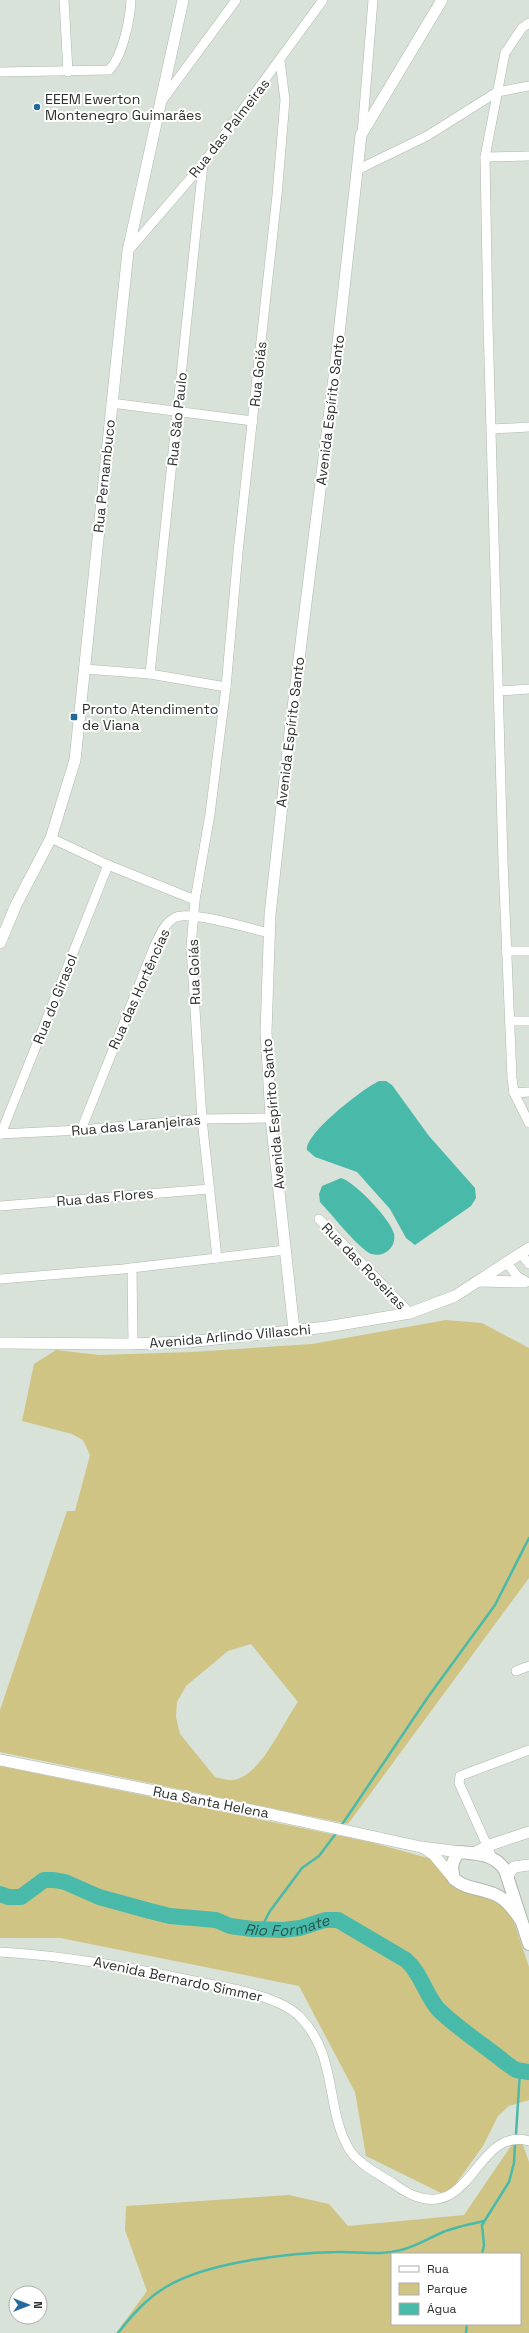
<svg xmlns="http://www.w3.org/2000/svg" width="529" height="2333" viewBox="0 0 529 2333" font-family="'Space Grotesk',sans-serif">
<rect width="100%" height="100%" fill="#d9e2d8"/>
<g fill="#cfc484" fill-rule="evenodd">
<path d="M446,1320L482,1323L529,1348V1578L348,1824L0,1752V1710L67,1511H75L90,1455L83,1440L72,1434L22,1421L34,1364L56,1350L99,1355L192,1352L312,1344ZM251,1644L298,1702C282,1724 261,1776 233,1780C228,1781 220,1778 215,1777L180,1734L176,1717L177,1702L186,1686L228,1651Z"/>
<polygon points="0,1766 370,1842 435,1860 447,1876 491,1894 510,1910 529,1967 529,2100 509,2106 498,2116 483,2146 447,2196 366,2156 355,2092 299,1986 60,1938 0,1938"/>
<path d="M519,2134L529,2162V2333H116L147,2291L125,2230L126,2206L289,2195L329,2204L348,2226L464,2215ZM392,2254H520V2324H392Z"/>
</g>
<g fill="#49baaa">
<path d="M379,1081H386L392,1085L429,1136L475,1188L476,1198L471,1206L415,1245L406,1238L390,1209L357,1172L315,1157L307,1150C305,1133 364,1088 379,1081Z"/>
<path d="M341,1178C354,1181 392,1221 394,1234C397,1250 379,1261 366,1251C351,1239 334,1217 320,1202L319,1194L322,1186Z"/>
</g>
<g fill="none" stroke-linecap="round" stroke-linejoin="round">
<g stroke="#49baaa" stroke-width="2.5">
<polyline points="341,1826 428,1697 495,1605 529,1538"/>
<polyline points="260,1930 270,1911 302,1868 319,1856 337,1832"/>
<polyline points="516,2134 520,2071"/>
<polyline points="482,2254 484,2245 482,2225 509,2182 514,2163 515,2144"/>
<path d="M118,2333C132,2315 146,2299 166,2287C207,2262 289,2253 337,2252C359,2251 380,2256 401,2250C415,2247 429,2238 443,2232C455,2227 470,2224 484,2221"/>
<polyline points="466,2333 467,2324"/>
</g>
<path stroke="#49baaa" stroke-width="16" id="s1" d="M0,1894L8,1897H21L44,1880H54L65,1882L99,1897L150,1911L170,1916L216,1920L230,1926L252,1929L282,1930L300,1928L325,1920H338L406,1960C421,1973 425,1994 438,2009C458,2029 484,2045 506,2063L516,2070L529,2072"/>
<defs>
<g id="minor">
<polyline points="64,0 68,72"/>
<polyline points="529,23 522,28 505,53 485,157 488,323 503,861 512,1078 514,1093 529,1123"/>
<path d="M0,72L109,70C123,56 130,19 131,0"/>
<polyline points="161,102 236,0"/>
<polyline points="362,134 373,0"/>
<polyline points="485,157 529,156"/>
<polyline points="357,170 427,136 497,92 529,86"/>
<polyline points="128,251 203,164 323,0"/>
<polyline points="111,403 253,421"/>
<polyline points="492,429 529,427"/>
<polyline points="85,669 150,674 226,687"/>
<polyline points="150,674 203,164"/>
<polyline points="499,691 529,689"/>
<polyline points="51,838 108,865 195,900"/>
<polyline points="506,951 529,951"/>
<polyline points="510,1021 529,1021"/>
<polyline points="514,1093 529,1092"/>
<path d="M81,1130L155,945C160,935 164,924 174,918C188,909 251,929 269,933"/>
<polyline points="0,1134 81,1130 202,1119 271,1118"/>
<polyline points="1,1134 108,865"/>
<polyline points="0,1206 210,1189"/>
<polyline points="319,1219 410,1313"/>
<polyline points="521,1254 529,1264"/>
<polyline points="217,1258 202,1119 191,947 195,900 210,814 226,687 238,552 277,195 285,100 280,61"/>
<polyline points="507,1263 517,1276 527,1282"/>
<polyline points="132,1268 133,1344"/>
<polyline points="0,1279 123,1269 285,1250"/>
<polyline points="516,1671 529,1666"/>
<polyline points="490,1852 459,1783 460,1776 529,1750"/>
<path d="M0,1952C67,1956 128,1967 194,1981C223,1987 280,1995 301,2018C338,2057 325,2108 349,2149C357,2162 373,2171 386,2179C395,2184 405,2193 415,2196C473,2218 477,2126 529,2141"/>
</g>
<g id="tertiary">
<polyline points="0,943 16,905 51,838 75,760 128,251 183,0"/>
<polyline points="479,1281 524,1282"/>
<polyline points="294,1330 271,1118 266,1032 270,915 290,732 336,361 361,135 442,0"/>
<polyline points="0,1343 126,1344 188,1342 327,1327 410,1313 455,1296 529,1248"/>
<polyline points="0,1760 260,1812 421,1847 460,1852"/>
<polyline points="424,1848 434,1855 454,1879"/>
<polyline points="474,1853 487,1846 529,1832"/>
<polyline points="507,1876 514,1867 529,1865"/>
</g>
<path id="secondary" d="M521,1920C512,1907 504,1896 488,1892C474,1887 467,1889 454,1879C451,1868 451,1860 460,1852C479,1854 494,1854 505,1870L529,1944"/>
</defs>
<use href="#minor" stroke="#afb8ae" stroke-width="10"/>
<use href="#tertiary" stroke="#afb8ae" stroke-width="12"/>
<use href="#secondary" stroke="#afb8ae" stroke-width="14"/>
<use href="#minor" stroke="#fff" stroke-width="9"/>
<use href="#tertiary" stroke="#fff" stroke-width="11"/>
<use href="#secondary" stroke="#fff" stroke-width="12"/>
</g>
<g fill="#246a9f" stroke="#fff" stroke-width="1.5">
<circle cx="37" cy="107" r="4"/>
<rect x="70" y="713" width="8" height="8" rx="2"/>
</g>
<g text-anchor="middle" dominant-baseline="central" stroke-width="4" stroke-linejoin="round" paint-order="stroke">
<g font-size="14" fill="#2d312d" stroke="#fff" text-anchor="start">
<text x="45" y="99">EEEM Ewerton<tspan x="45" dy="16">Montenegro Guimarães</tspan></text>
<text x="82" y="709">Pronto Atendimento<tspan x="82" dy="16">de Viana</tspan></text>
</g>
<g font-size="14" fill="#2d312d" stroke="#fff">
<text transform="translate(229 128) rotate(-52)">Rua das Palmeiras</text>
<text transform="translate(258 374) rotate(-84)">Rua Goiás</text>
<text transform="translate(330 410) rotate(-83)">Avenida Espírito Santo</text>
<text transform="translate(177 419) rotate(-84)">Rua São Paulo</text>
<text transform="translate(104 476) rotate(-84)">Rua Pernambuco</text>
<text transform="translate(290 732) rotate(-83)">Avenida Espírito Santo</text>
<text transform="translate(194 972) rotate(-92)">Rua Goiás</text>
<text transform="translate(139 989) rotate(-66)">Rua das Hortências</text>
<text transform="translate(55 999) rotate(-68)">Rua do Girasol</text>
<text transform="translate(273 1114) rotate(-95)">Avenida Espírito Santo</text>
<text transform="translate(136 1125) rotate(-5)">Rua das Laranjeiras</text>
<text transform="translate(105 1197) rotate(-5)">Rua das Flores</text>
<text transform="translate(364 1266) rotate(46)">Rua das Roseiras</text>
<text transform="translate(230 1336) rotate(-5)">Avenida Arlindo Villaschi</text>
<text transform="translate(211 1802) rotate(11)">Rua Santa Helena</text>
<text transform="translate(178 1979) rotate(12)">Avenida Bernardo Simmer</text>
</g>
<g font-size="15" font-style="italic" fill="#25554e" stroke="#fff">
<text stroke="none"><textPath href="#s1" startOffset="301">Rio Formate</textPath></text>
</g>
</g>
<rect x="391" y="2253" width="130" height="72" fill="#ffffff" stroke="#abadab"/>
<rect x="399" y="2266" width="20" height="6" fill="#ffffff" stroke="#abadab"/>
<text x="427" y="2273" font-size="12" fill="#2d312d">Rua</text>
<rect x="399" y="2283" width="20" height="12" fill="#cfc484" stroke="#abadab"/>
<text x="427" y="2293" font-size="12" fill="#2d312d">Parque</text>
<rect x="399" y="2303" width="20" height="12" fill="#49baaa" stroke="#abadab"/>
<text x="427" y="2313" font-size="12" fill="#2d312d">Água</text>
<g transform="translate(28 2305) rotate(90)"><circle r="19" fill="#ffffff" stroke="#abadab"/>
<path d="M0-3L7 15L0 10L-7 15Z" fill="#246a9f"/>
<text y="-6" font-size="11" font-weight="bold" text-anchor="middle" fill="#2d312d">N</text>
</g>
</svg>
